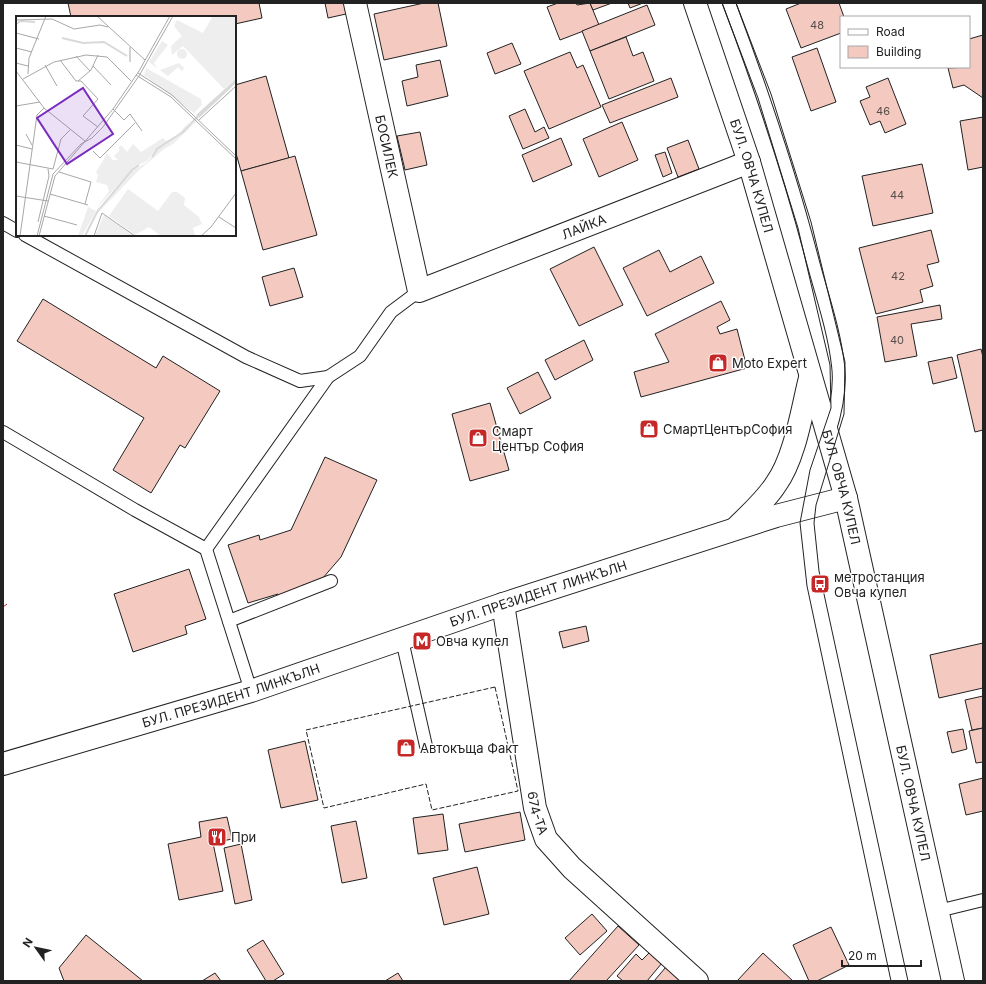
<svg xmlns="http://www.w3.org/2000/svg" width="986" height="984" viewBox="0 0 986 984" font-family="Inter,sans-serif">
<rect width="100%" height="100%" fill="#fff"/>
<g fill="#f3c9c0" stroke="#222">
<polygon points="68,3 259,3 262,18 235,24 235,17 71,17"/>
<polygon points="325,3 344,3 346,14 328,18"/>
<polygon points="424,3 438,3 447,46 384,60 374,14"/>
<polygon points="558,3 576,3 577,5 590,3 599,25 560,40 547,7"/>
<polygon points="590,3 612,3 593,10"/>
<polygon points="628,3 643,3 630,8"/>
<polygon points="801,3 839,3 844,17 841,17 841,33 801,48 786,9"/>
<polygon points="647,5 655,25 590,51 582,31"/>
<polygon points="983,35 983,98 964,85 953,88 948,68 969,67 969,39"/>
<polygon points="626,37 633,56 643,52 654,81 609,99 590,51"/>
<polygon points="512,43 521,64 495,74 487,53"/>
<polygon points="817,48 836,102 811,111 792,57"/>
<polygon points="570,52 577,68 583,65 601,107 549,129 524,71"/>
<polygon points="440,60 448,96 407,106 402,81 418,77 416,65"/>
<polygon points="266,76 289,158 241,171 235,150 235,85"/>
<polygon points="671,78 678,97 610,123 602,105"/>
<polygon points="888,78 906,124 885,133 880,121 870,125 860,101 870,97 866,87"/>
<polygon points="525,109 535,132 544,127 549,138 523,149 509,116"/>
<polygon points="983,117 983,167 968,170 960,121"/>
<polygon points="622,122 638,160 599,177 583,139"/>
<polygon points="420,132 427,165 405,170 397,136"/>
<polygon points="561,138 572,165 533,182 522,155"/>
<polygon points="688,140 699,169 678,177 667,148"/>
<polygon points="665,152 672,173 663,177 655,155"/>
<polygon points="295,156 317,235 263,250 241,171"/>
<polygon points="922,164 933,213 873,226 862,176"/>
<polygon points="931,230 939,262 927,265 933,286 920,290 923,302 876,314 859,248"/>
<polygon points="594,247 623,305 579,326 550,269"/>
<polygon points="659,250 670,272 701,256 714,283 647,316 623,268"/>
<polygon points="294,268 303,297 270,306 262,277"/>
<polygon points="43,299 156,368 163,356 220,391 185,448 180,445 151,493 113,470 144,418 17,341"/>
<polygon points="721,301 730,320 717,327 720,334 737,329 747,368 641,397 634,372 669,362 655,334"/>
<polygon points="940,305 942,319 911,324 917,356 885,362 877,317"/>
<polygon points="584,340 593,360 555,380 545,360"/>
<polygon points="981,349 983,357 983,430 975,432 957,355"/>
<polygon points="952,357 957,378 933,384 928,362"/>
<polygon points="538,372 551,398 520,414 507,388"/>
<polygon points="490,403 509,470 470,481 452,414"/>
<polygon points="325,457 377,480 341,557 322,579 301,586 302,590 279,598 278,594 248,603 228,545 259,535 260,540 291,530"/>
<polygon points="189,569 206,619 185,626 187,634 133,652 114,594"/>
<polygon points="586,626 589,641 563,648 559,632"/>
<polygon points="983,643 983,688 939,698 930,655"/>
<polygon points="983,696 983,728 972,730 965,700"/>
<polygon points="983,728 983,762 976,763 969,731"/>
<polygon points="963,729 967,749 952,753 947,732"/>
<polygon points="305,741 318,800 281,808 268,750"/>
<polygon points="983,778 983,811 966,815 959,784"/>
<polygon points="520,812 525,840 465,852 459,824"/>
<polygon points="443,814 448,850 418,854 413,818"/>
<polygon points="227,817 232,839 213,843 223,891 179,900 168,844 201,837 199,822"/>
<polygon points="356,821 367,878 342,883 331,826"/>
<polygon points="241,844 252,900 235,904 224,848"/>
<polygon points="477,867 489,914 444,925 433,878"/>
<polygon points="592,914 607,931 580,955 565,938"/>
<polygon points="618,926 639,945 606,981 569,981"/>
<polygon points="831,927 849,965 817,981 809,981 793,945"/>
<polygon points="86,935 143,981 64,981 59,968"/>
<polygon points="263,940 284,974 273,981 266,981 247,950"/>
<polygon points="650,952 662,963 647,981 623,981 617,976 636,954 642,960"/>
<polygon points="763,953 793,981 737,981"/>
<polygon points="666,967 682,981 654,981"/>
<polygon points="215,973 221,981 202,981"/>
<polygon points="398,973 403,981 385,981"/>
</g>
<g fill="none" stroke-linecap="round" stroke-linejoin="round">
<defs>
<g id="lane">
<path d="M729,3C761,88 790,174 813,262C822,296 834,330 838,365C841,388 836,411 829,433"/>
<polyline points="3,223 17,231"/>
<polyline points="25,235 246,357 300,381 328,377 360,356 391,312 419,291"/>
<polyline points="3,432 135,510 206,549 251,691"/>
<polyline points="206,549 328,377"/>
<polyline points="229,621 331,581"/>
<polyline points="402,640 426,746"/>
<polyline points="938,911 983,900"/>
</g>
<g id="street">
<path id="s1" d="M355,3L419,291L749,162"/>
<path id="s2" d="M503,604L535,808L546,839L572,868L697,981"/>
</g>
<g id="secondary">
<path id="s3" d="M695,3L749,162L846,498L953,981"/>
<path d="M736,528C750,514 766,500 776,484C795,458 802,410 810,378"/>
<path id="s4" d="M3,764L251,691L503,604L776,516L846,498"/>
</g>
</defs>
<use href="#lane" stroke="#222" stroke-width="14"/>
<use href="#street" stroke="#222" stroke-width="24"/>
<use href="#secondary" stroke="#222" stroke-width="24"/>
<use href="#lane" stroke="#fff" stroke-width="12"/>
<use href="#street" stroke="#fff" stroke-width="22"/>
<use href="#secondary" stroke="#fff" stroke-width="22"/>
<g stroke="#222" stroke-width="1">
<polyline points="722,3 758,98 798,228 830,365 831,408 810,470 800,523 807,586 891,981"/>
<polyline points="736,3 771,94 811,222 845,362 844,414 816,505 814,523 819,571 908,981"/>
</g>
<polygon stroke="#222" stroke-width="1" stroke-dasharray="5 2" stroke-linecap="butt" points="495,687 518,791 432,810 426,784 324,808 306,730"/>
<polyline stroke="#c62828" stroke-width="1" stroke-dasharray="14 3 2 3" stroke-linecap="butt" points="3,607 7,604"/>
</g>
<defs>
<symbol id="shop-square" viewBox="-11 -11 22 22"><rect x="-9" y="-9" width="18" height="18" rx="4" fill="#c62828" stroke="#fff"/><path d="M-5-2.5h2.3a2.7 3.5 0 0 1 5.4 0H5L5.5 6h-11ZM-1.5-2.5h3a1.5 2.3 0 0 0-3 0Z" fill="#fff"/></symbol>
<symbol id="bus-square" viewBox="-11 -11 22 22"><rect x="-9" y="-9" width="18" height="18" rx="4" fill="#c62828" stroke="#fff"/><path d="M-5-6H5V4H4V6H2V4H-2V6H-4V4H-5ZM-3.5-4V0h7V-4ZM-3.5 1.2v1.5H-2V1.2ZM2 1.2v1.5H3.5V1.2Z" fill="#fff"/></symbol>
<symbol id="metro-square" viewBox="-11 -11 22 22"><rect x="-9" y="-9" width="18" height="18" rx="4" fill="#c62828" stroke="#fff"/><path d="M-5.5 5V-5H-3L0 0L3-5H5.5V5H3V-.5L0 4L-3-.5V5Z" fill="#fff"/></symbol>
<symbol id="restaurant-square" viewBox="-11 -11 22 22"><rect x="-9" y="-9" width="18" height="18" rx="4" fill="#c62828" stroke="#fff"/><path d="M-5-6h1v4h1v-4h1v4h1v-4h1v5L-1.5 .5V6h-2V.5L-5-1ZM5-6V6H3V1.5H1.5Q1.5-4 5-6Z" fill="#fff"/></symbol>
</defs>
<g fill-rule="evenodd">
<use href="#shop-square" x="707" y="352" width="22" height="22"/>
<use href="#shop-square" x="638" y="418" width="22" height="22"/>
<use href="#shop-square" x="467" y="427" width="22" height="22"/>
<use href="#bus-square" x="809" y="573" width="22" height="22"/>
<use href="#metro-square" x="411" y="630" width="22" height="22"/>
<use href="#shop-square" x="395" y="737" width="22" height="22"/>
<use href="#restaurant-square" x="206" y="826" width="22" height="22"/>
</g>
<g text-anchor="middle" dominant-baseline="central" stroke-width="3" stroke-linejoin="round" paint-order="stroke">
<g font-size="11" fill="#564c4a">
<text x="817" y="25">48</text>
<text x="883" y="111">46</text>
<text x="897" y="195">44</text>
<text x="898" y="276">42</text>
<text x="897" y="340">40</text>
</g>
<g font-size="13" fill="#222" stroke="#fff">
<text stroke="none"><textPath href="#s1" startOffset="147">БОСИЛЕК</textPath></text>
<text stroke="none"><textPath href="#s3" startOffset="182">БУЛ. ОВЧА КУПЕЛ</textPath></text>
<text stroke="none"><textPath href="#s1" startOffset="472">ЛАЙКА</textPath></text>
<text stroke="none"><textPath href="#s3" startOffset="506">БУЛ. ОВЧА КУПЕЛ</textPath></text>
<text stroke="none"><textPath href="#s4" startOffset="562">БУЛ. ПРЕЗИДЕНТ ЛИНКЪЛН</textPath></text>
<text stroke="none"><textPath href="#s4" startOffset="238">БУЛ. ПРЕЗИДЕНТ ЛИНКЪЛН</textPath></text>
<text stroke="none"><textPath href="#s3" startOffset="830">БУЛ. ОВЧА КУПЕЛ</textPath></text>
<text stroke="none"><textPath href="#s2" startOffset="212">674-ТА</textPath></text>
</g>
<g font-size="13" fill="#222" stroke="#fff" text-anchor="start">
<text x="732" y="363">Moto Expert</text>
<text x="663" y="429">СмартЦентърСофия</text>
<text x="492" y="431">Смарт<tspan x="492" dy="15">Център София</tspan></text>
<text x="834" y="577">метростанция<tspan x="834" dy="15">Овча купел</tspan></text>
<text x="436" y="641">Овча купел</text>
<text x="420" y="748">Автокъща Факт</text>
<text x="231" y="837">При</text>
</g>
</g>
<g transform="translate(16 16)">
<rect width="220" height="220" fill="#fff"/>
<path d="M197,0H220V63L208,73L167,30L156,39L155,30L166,20L158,10L161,4L187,17ZM146,25L152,29L138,47L141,52L133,46ZM161 38a5 5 0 1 1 10 0a5 5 0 1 1-10 0ZM163,47L168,52L166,55L162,51L152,60L144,54ZM130,52L185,83L186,89L178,97L128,59ZM176,102L166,117L151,127L139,134L131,145L118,151L80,193L93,175L91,169L80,166L82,159L80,156L91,138L97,144H102L98,140L104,134L102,132L105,129L111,136L117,128L125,136L147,122L150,125L162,119ZM179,105L180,106L157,128L148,133L123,154L84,195L117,154L130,147L141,134L166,118ZM112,173L142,195L156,176H161L169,182L168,189L183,201L186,208L177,212L179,220H145L133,211L119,219L93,200ZM72,191L80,195L66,220H62ZM88,199L118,220H79Z" fill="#eee"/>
<path d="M220,63V67L183,102L180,99Z" fill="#d9d9d9"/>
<path fill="none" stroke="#d9d9d9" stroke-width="2" d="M0,8L5,5L19,6M46,22L67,27L88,26L111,40M136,141L141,133L167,116L184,98M69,220L81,196L116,154L123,149"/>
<path fill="none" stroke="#a7a7a7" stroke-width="1" d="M81,0L129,44M0,4L36,3L58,13L84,9L92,11M0,17L23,23M0,32L16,36M60,40L74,55M44,44L60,65H65L82,83L67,100L82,111M114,46V31M0,47L12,50M29,49L41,70M77,50L95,69M0,55L28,92L69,125M122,57L156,79L220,140M12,58L13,42L30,0M120,59L155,81L220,143M7,63L38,46L70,39L91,41L115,65M62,65L75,54L82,39M0,90L24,86M97,93L108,104L114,98L126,115M183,104L220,70M10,118L16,129M0,129L16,133M77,135L84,142L119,107M0,146L37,153L45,123L54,114M43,156L75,166L69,188M34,178L72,189M0,180L32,185M28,200L61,209M203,201L220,212M22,206L33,160L32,153M4,220L21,99L28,92M21,220L37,158L65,128L76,122L87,111L123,60L157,0M23,220L39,160L97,93L123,55L154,0M78,220L86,197L119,220M185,220L195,211L220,177"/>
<path fill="#7b2cbf" fill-opacity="0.15" stroke="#7b2cbf" stroke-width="2" d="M67,72L97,118L51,148L21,102Z"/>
<rect width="220" height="220" fill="none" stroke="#222" stroke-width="2"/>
</g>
<rect width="986" height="984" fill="none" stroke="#222222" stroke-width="8"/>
<rect x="840" y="16" width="130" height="52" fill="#ffffff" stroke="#a7a7a7"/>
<rect x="848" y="29" width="20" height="6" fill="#ffffff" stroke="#a7a7a7"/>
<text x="876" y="36" font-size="12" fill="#222222">Road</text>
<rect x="848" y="46" width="20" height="12" fill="#f3c9c0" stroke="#a7a7a7"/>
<text x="876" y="56" font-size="12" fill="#222222">Building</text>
<g transform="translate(36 948) rotate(303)" stroke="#ffffff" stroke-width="3" paint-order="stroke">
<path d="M0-3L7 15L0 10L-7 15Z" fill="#222222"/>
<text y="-6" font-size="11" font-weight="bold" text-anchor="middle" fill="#222222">N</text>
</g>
<path d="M842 960v6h79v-6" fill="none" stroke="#222222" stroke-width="2"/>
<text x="848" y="960" font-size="12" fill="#222222" stroke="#ffffff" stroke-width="3" paint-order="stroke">20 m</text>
</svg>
